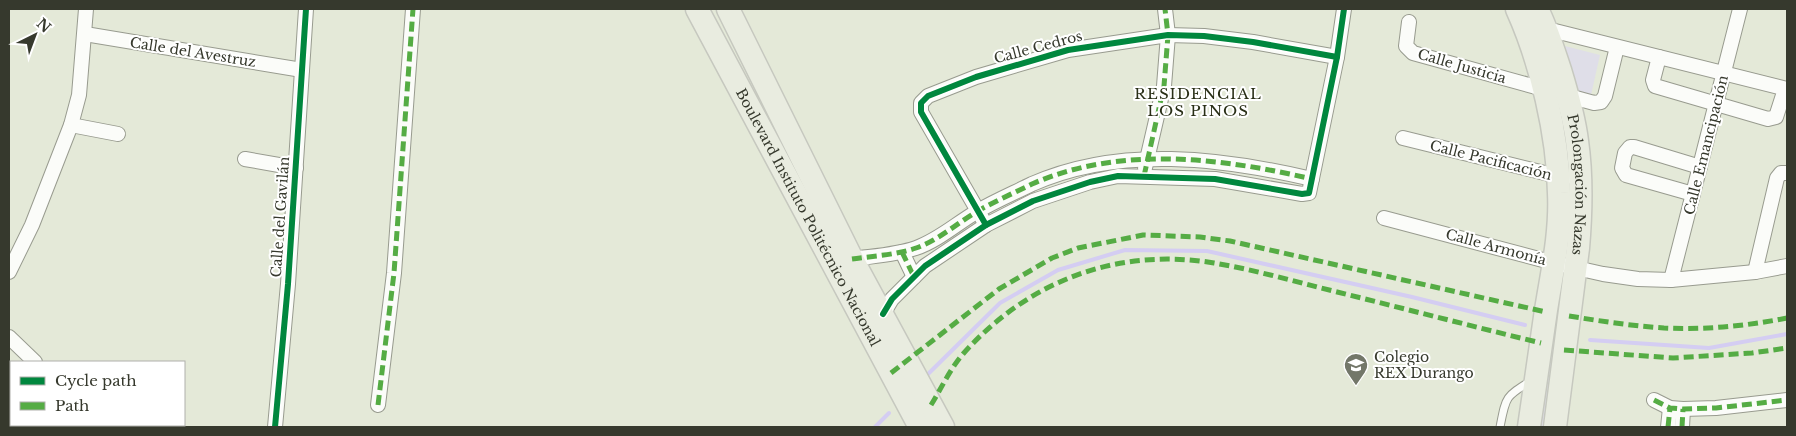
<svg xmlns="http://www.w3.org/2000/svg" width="1796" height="436" font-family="'Libre Baskerville',serif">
<rect width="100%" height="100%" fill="#e4e9d8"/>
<g fill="#dfdee8">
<path d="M1557,44l43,11 -9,40 -23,-6z"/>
<path d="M1560,274h6l-22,153h-7z"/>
</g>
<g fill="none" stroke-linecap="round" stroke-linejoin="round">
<g stroke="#d4cdf2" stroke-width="4">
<path d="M1590,340l119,8 78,-14"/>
<path d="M925,377l75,-74 58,-33 67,-20 82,1 205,46 113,28"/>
<path d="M875,427l14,-14"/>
</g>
<g stroke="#989b8f" stroke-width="9">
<path id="lane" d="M1500,427c6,-31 5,-30 32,-47"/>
</g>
<g stroke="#989b8f" stroke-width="16">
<g id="street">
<path d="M1409,22l-3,24 7,7 181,50 7,-1 4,-6 12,-49"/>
<path d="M1547,29l240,60"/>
<path d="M85,34l217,36"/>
<path d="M1659,57l-6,23 2,6 113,33 8,-2 9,-28"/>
<path d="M71,125l47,9"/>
<path d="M1403,138l162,40"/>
<path d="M245,159l51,9"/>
<path d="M1145,168l19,-82 4,-51 -3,-26"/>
<path d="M1693,194l-67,-19 -4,-7 3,-15 5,-6h4l66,20"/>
<path d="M1384,218l170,45 49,11 35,5 33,1 84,-8 32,-6"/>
<path d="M986,225l-65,-113v-9l7,-7 48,-19 92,-27 100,-15 36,1 49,6 84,15"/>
<path d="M902,252l12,25"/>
<path d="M852,259c21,-3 44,-4 64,-11 23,-8 41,-25 62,-37 17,-10 36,-18 54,-27 88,-39 190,-26 280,-5"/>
<path d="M9,272l23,-47 39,-100 8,-30 7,-86"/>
<path d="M1755,272l22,-94 4,-5h6"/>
<path d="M1671,280l69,-271"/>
<path d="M883,314l9,-15 33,-33 61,-41 47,-24 57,-19 28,-6 97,3 87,15 7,-1 28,-136 7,-48"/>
<path d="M9,337l26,25"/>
<path d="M1654,400l16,8 13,1 33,-1 71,-8"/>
<path d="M378,405l16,-132 19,-264"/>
<path d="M100,425l2,2"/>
<path d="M275,427l13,-143 18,-275"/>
<path d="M1668,427l2,-19"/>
<path d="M1682,427l1,-18"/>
</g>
</g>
<g stroke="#c6c8bf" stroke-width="25">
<g id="primary">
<path id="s1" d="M697,9l223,418"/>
<path d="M728,9l124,250 91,168"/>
<path d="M1517,9c24,53 41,126 42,184 2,40 -7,79 -13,117 -6,39 -11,78 -17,117"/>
<path id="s2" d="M1537,9c10,20 16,40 23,61 7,23 14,47 17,71 5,35 4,72 1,107l-23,179"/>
</g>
</g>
<use href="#lane" stroke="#fbfcf9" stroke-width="7"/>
<use href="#street" stroke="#fbfcf9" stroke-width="14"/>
<use href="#primary" stroke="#e9ece0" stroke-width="22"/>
<g stroke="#55ac44" stroke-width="5" stroke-dasharray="10 5" stroke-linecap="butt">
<path d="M1144,176l20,-90 4,-51 -3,-26"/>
<path d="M902,252l12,25"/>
<path d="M852,259c21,-3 44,-4 64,-11 23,-8 41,-25 62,-37 17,-10 36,-18 54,-27 88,-39 190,-26 280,-5"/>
<path d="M1569,316c31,5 63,10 95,12 41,2 83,-2 123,-10"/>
<path d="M1564,350l109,8 79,-5 35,-5"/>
<path d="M891,373l108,-84 53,-31 26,-10 65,-13 57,2 30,4 316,71"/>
<path d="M1654,400l16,8 13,1 33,-1 71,-8"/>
<path d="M378,405l16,-132 19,-264"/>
<path d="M931,405c10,-16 19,-36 32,-51 65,-73 154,-107 251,-91 36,6 72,16 107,25 73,18 146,37 220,55"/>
<path d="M1668,427l2,-19"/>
<path d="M1682,427l1,-18"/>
</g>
<g stroke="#fff" stroke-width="9">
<g id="cycleway">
<path d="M986,225l-65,-113v-9l7,-7 48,-19 92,-27 100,-15 36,1 49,6 84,15"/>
<path d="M883,314l9,-15 33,-33 61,-41 47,-24 57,-19 28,-6 97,3 87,15 7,-1 28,-136 7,-48"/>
<path d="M275,427l13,-143 18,-275"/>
</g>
</g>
<use href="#cycleway" stroke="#00873e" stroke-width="6"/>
</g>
<defs>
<g id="school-pin" transform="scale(1.25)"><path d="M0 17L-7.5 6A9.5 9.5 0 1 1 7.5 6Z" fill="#737769" stroke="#fff"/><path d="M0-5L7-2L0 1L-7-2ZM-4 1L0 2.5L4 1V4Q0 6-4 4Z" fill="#fff"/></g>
</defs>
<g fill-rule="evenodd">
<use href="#school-pin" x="1356" y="365"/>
</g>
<g text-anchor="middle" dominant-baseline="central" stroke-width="4" stroke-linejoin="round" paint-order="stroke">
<g font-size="14" fill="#36392d" stroke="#fff">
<text transform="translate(1038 47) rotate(-15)">Calle Cedros</text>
<text transform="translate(193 52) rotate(9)">Calle del Avestruz</text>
<text transform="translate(1462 66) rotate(16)">Calle Justicia</text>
<text transform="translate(1706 145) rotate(-76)">Calle Emancipación</text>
<text transform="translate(1491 160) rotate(14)">Calle Pacificación</text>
<text stroke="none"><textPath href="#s2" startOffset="182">Prolongación Nazas</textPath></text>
<text transform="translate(280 217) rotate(-86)">Calle del Gavilán</text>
<text stroke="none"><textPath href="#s1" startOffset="236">Boulevard Instituto Politécnico Nacional</textPath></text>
<text transform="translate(1496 247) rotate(15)">Calle Armonía</text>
</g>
<g font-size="14" fill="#36392d" stroke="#fff" text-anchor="start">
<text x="1374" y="357">Colegio<tspan x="1374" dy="16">REX Durango</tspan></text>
</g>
<g font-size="15" letter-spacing="1" fill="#292f16" stroke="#fff">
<text x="1198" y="93">RESIDENCIAL<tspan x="1198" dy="17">LOS PINOS</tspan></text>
</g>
</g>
<rect width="1796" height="436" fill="none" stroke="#36392d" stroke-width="20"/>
<rect x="10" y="361" width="175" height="65" fill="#ffffff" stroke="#afb0ab"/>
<rect x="20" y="377" width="25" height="8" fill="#00873e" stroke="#afb0ab"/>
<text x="55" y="386" font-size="15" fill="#36392d">Cycle path</text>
<rect x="20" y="402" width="25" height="8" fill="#55ac44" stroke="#afb0ab"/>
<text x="55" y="411" font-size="15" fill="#36392d">Path</text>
<g transform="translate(35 35) rotate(42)" stroke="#ffffff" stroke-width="4" paint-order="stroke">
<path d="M0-4L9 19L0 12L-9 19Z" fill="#36392d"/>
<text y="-8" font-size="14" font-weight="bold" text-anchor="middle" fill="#36392d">N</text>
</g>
</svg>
